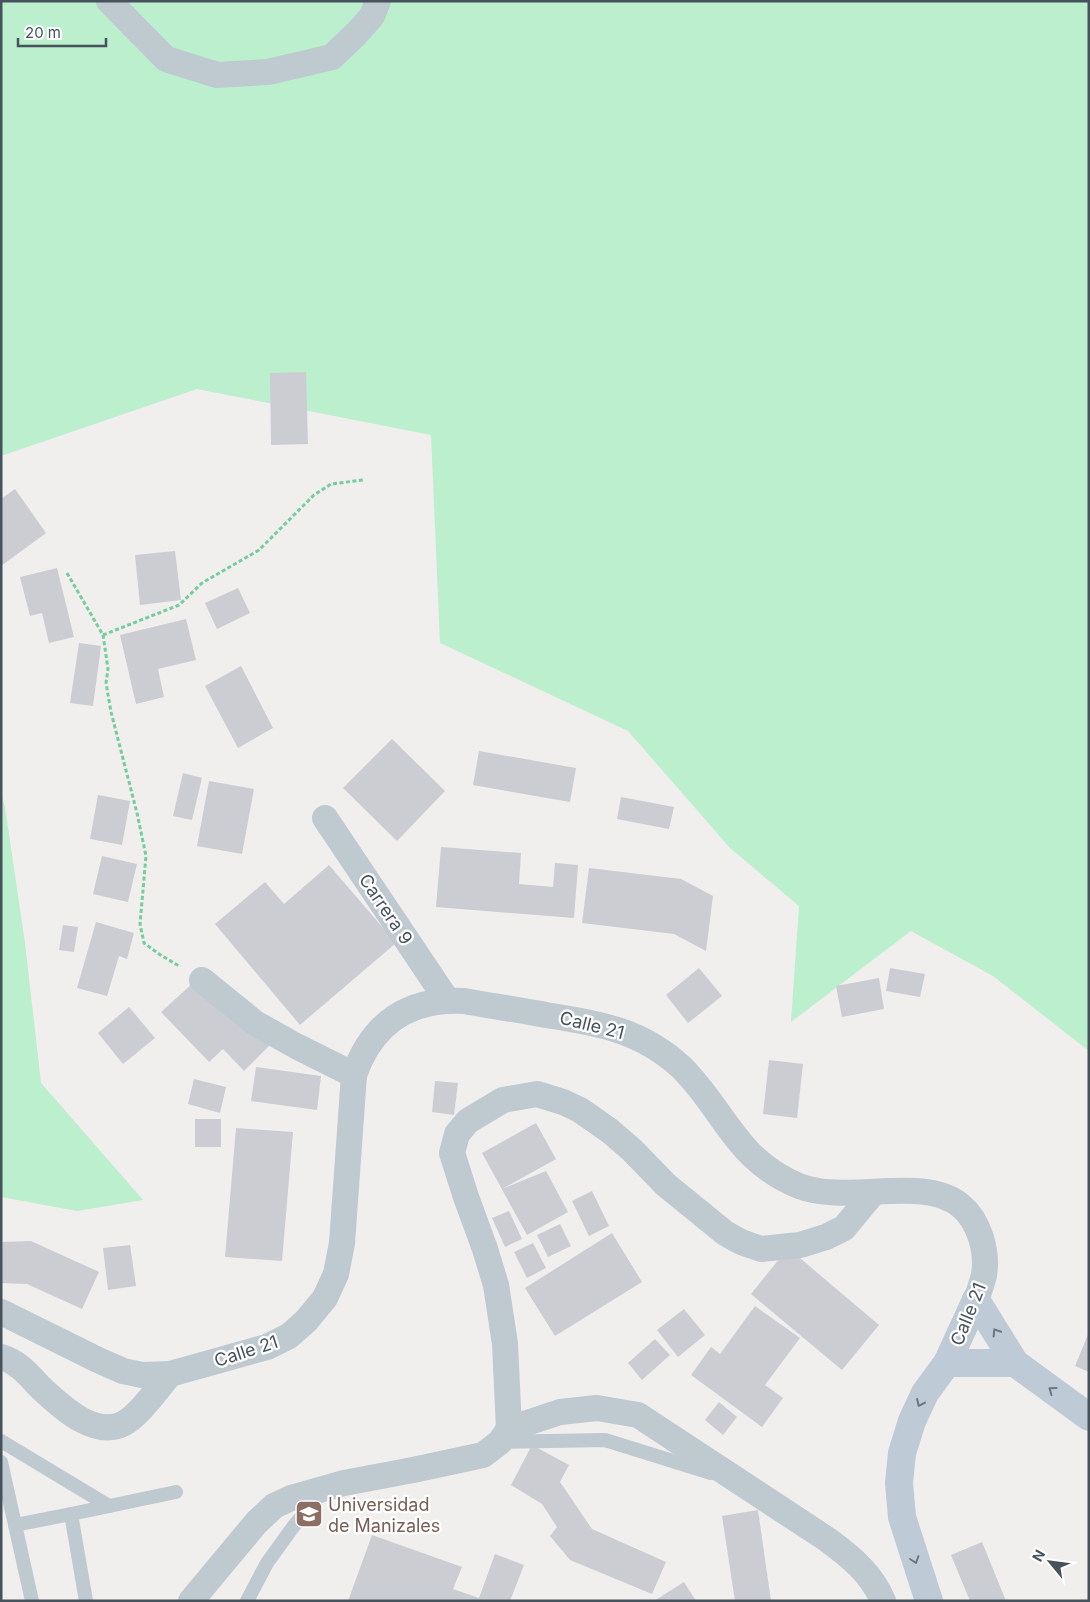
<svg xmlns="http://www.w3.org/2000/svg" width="1090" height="1602" font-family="Inter,sans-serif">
<rect width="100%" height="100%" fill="#f1eeee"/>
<g fill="#bbefcd">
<path d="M1,1h1088v1050l-96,-75 -82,-45 -120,91 8,-116 -69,-58 -102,-117 -188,-88 -9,-208 -234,-46 -196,67z"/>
<path d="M1,793l4,14 20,136 16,140 102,117 -66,11 -76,-14z"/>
</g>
<g fill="#cbcdd3">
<path d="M306,372l2,72 -37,1 -1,-72z"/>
<path d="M15,489l31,44 -45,33v-67z"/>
<path d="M175,551l6,49 -41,5 -5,-50z"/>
<path d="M57,568l17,69 -25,6 -7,-30 -12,3 -10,-39z"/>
<path d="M238,588l12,25 -33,16 -12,-26z"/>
<path d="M186,619l10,41 -38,9 6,28 -28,7 -16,-69z"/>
<path d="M79,643l22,3 -8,60 -23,-3z"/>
<path d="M241,666l32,62 -35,20 -33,-62z"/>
<path d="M392,739l53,52 -48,50 -54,-53z"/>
<path d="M479,751l97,17 -6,34 -97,-17z"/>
<path d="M183,773l19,5 -10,42 -19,-4z"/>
<path d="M209,781l45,8 -12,65 -45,-8z"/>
<path d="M98,795l32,6 -8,44 -32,-6z"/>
<path d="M621,797l53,10 -5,22 -52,-10z"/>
<path d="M441,847l80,6 -2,31 34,3 2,-24 23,2 -4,53 -138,-11z"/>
<path d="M102,856l35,8 -9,38 -35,-8z"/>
<path d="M329,865l67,78 -96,82 -85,-101 50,-42 19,22z"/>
<path d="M589,868l92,11 32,17 -7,55 -32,-17 -92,-11z"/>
<path d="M96,922l38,11 -7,26 -8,-3 -12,40 -30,-8z"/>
<path d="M63,925l15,2 -4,25 -15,-2z"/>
<path d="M699,968l23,28 -34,27 -22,-28z"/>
<path d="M890,968l35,6 -5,23 -34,-6z"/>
<path d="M879,978l5,31 -42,8 -6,-31z"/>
<path d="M194,982l81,58 -31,31 -21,-22 -14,13 -48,-50z"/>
<path d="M129,1007l26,31 -32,26 -25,-31z"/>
<path d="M769,1060l34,4 -6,54 -34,-4z"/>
<path d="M256,1067l65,9 -4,34 -66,-9z"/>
<path d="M194,1079l32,8 -6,26 -32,-9z"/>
<path d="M435,1081l23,2 -4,32 -22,-3z"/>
<rect x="195" y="1119" width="26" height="28"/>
<path d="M536,1123l20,36 -54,30 44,-18 22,41 -41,23 -45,-82z"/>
<path d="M236,1128l57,4 -11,129 -57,-4z"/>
<path d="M592,1191l17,35 -20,10 -17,-35z"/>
<path d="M509,1211l13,28 -17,8 -13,-29z"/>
<path d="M560,1224l11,22 -23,11 -11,-22z"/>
<path d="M612,1233l30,49 -87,54 -30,-48z"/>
<path d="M31,1241l68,31 -17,37 -55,-25 -26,-1v-41z"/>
<path d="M533,1243l13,25 -19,10 -13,-26z"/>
<path d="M130,1245l6,41 -28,4 -5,-42z"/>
<path d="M788,1248l91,77 -37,45 -91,-76z"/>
<path d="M755,1306l45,32 -35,47 18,13 -21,29 -71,-52 20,-28 9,7z"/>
<path d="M684,1309l21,26 -27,22 -21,-27z"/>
<path d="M1089,1332v40l-14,-6z"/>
<path d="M655,1339l15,16 -28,25 -14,-17z"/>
<path d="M719,1402l18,15 -14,18 -18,-15z"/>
<path d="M532,1445l37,20 -9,17 32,47 74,33 -14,32 -82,-34 -20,-24 7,-9 -15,-23 -31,-19z"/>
<path d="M758,1510l13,91h-36l-13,-85z"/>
<path d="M372,1535l90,32 -9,22 26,9 16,-44 29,11 -14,36h-162z"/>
<path d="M982,1542l24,59h-36l-19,-46z"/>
<path d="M684,1582l12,19h-42z"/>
</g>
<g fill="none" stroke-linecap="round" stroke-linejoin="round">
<g stroke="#73cd9d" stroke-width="3" stroke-dasharray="4 2.5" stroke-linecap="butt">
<path d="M67,573l36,62 5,34 -2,14 5,29 26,101 9,43 -6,68 4,19 15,11 20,12"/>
<path d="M103,635l76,-30 23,-22 57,-33 55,-55 17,-11 32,-4"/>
</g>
<g stroke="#bec9d0" stroke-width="14">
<path d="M1,1441l108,65"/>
<path d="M500,1442l105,-2 106,33"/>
<path d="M1,1462l31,139"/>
<path d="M15,1525l56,-11"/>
<path d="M86,1601l-15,-87 105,-22"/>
<path d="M247,1601l20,-38 26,-36 28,-34"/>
</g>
<g stroke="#bec9d0" stroke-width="26">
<path d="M109,1l57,58 51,16 51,-3 64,-15 25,-24 15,-17 6,-15"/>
<path d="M325,818l122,182"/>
<path d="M202,980l53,43 41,23 58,29"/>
<path d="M1,1312l97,48 25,11 19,4 28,-1 97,-27 22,-11 17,-15 19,-23 11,-24 6,-31 12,-168c18,-52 55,-77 110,-74 28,5 55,9 82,14 52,8 95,15 135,52 44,43 54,93 118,119 48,19 125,-12 162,20 18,15 27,45 23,69 -2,8 -5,17 -8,25"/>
<path d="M1,1357c17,5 27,17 39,30 21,20 59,56 89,33 15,-11 29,-32 41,-46"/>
<path d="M509,1429l-4,-85 -9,-59 -11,-36 -19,-52 -14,-44 5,-19 11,-13 35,-21 34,-6 26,8 17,8 30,21 22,19 34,35 59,48 16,9 20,7 39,-4 26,-8 18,-9 29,-35"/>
<path d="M191,1601l65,-78 18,-17 17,-8 53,-15 69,-13 70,-15 17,-13 9,-13 51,-17 37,-4 41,7 190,125c23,17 44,34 55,61"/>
</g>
<g stroke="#becad5" stroke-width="28">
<path d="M976,1300l39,63 74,54"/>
<path d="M947,1363h68"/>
<path d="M929,1601l-27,-84 -3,-34 3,-30 10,-32 13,-28 22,-30 29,-63"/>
</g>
</g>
<defs><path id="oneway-chevron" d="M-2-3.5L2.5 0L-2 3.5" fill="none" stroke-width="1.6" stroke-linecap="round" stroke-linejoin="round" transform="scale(1.25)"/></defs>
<g stroke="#6a7680">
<use href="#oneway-chevron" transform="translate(996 1332) rotate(-122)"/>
<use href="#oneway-chevron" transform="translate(1052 1390) rotate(-144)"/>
<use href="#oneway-chevron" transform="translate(920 1403) rotate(115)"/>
<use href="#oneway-chevron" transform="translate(915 1560) rotate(72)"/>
</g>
<defs>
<g id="university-square" transform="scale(1.4375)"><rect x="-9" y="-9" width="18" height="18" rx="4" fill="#8d6e63" stroke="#fff"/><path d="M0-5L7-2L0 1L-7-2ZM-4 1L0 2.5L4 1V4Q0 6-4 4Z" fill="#fff"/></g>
</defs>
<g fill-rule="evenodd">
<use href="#university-square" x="309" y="1514"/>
</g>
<g text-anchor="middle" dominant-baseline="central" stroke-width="4.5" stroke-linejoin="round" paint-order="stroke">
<g font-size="18" fill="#46525c" stroke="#fff">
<text transform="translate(386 909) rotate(56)">Carrera 9</text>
<text transform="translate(592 1025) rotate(14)">Calle 21</text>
<text transform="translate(968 1314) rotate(-68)">Calle 21</text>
<text transform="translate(246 1351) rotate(-18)">Calle 21</text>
</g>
<g font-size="18" fill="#785e54" stroke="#fff" text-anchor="start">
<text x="328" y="1504">Universidad<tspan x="328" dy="21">de Manizales</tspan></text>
</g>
</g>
<rect width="1090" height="1602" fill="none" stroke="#46525c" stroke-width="5"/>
<g transform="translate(1050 1562) rotate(299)" stroke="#ffffff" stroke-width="4" paint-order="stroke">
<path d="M0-4L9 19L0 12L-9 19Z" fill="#46525c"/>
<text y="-8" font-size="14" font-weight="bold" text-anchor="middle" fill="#46525c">N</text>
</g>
<path d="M18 38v8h88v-8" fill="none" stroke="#46525c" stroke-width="2.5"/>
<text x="25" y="38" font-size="15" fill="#46525c" stroke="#ffffff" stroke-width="4" paint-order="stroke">20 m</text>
</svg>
